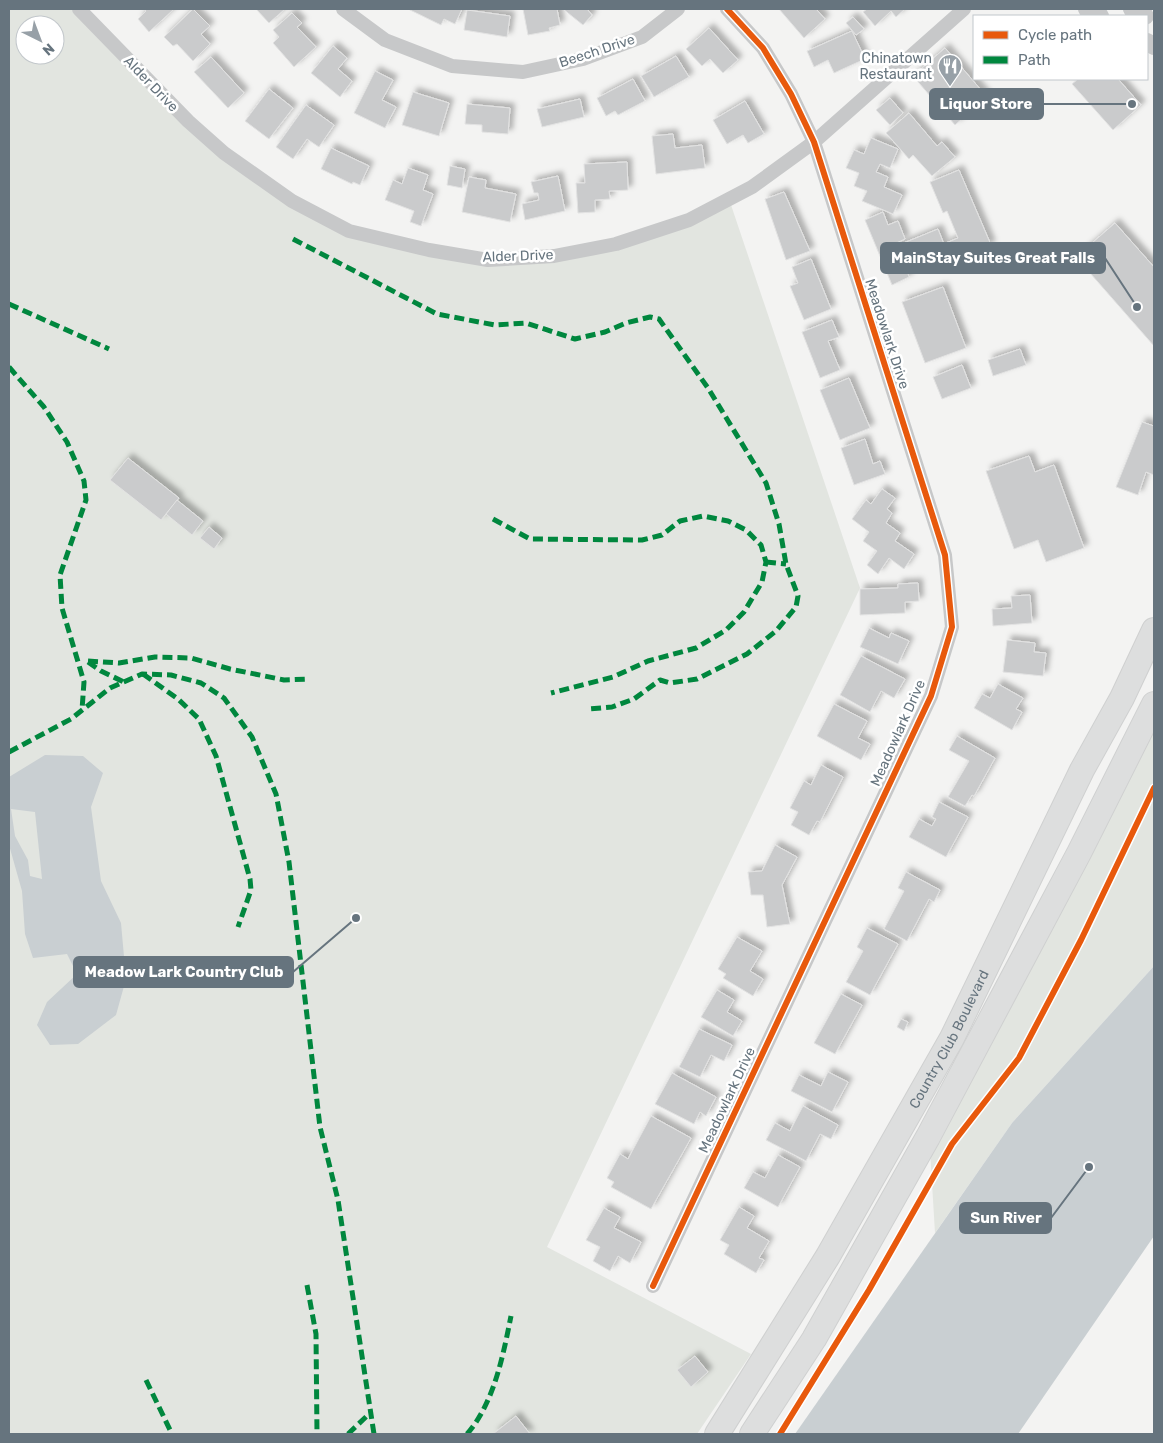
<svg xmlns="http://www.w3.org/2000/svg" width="1163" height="1443" font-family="Rubik,sans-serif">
<defs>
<filter id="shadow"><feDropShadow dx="4.5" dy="-4.5" stdDeviation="2.5" flood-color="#0004"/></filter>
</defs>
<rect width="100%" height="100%" fill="#f3f3f2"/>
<g fill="#e2e5e0" fill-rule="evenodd">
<path d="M9,9h70l145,144 125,78 139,29 128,-16 113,-45 131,389 -313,659 204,107 -54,80h-688zM25,25h30v30h-30z"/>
<path d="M1154,717v249l-142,157 -77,110 -5,-83z"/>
</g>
<g fill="#c9cfd2" fill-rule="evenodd">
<path d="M45,755l38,1 20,17 -12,34 10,74 20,42 5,56 -10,36 -38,29 -28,1 -13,-20 10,-23 30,-28 -10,-20 -34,4 -8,-24 -3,-43 -13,-46v-68zM11,809l24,3 7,67 -12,-3 -2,-16 -13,-24z"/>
<path d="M1154,966v270l-136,198h-223l217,-311z"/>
</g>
<g fill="#cacbcc" stroke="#e2e2e2" filter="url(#shadow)">
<path d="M144,9h30l-25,23 -11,-13 8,-8z"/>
<path d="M193,9l17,17 -9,8 9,10 -17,17 -16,-17 -4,2 -9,-9z"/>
<path d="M256,9h29l-16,14z"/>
<path d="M408,9h54l-7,15 -11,-5 -3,6z"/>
<path d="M523,9h34l3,16 -11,3 1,3 -22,4z"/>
<path d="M563,9h24l5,6 -9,10z"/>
<path d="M779,9h37l9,10 -21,19z"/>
<path d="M867,9h38l-9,8 -5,-6 -16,15 -12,-14z"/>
<path d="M467,10l43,6 -3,21 -43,-7z"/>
<path d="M292,13l10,10 -5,4 19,20 -22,20 -21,-24 6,-6 -6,-7z"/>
<path d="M853,17l11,12 -8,6 -10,-12z"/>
<path d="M709,28l29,32 -15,13 -13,-14 -8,7 -16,-17z"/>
<path d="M852,31l13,28 -31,14 -6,-13 -14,7 -7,-16z"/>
<path d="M333,46l14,12 -9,11 14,12 -12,16 -29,-24z"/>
<path d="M945,48l42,49 -32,28 -42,-49z"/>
<path d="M676,56l13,21 -35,20 -13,-21z"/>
<path d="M211,57l33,36 -16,15 -34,-36z"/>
<path d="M375,71l18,9 -11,20 14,7 -11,21 -31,-15z"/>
<path d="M633,79l12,22 -27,14 -3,-4 -9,5 -9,-18z"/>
<path d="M1078,79h40l23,26 -28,25 -41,-46z"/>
<path d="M269,89l24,19 -24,31 -24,-18z"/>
<path d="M413,92l36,11 -10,33 -37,-11z"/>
<path d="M890,98l13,15 -13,12 -14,-15z"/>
<path d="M580,99l4,18 -42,10 -5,-18z"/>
<path d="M745,101l19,33 -16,9 -5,-8 -16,9 -14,-24z"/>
<path d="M467,104l43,4 -2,26 -26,-2v-7l-17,-1z"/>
<path d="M306,105l28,20 -15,22 -12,-8 -14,20 -17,-12z"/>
<path d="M909,113l28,33 5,-4 13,15 -23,19 -19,-21 -4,4 -23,-26z"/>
<path d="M673,134l2,14 27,-3 3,23 -49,6 -4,-38z"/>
<path d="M871,138l27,11 -8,19 -10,-4 -4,8 12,5 -4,10 18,8 -9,19 -31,-13 5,-10 -13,-5 5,-13 -13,-5 8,-18 10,4z"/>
<path d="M331,148l38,18 -9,19 -7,-3 -1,2 -31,-15z"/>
<path d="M627,162l1,28 -19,1 1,8 -15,1v12l-17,1 -2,-30h9l-1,-19z"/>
<path d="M450,166l15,3 -3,19 -15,-3z"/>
<path d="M408,168l20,7 -5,15 10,4 -12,32 -11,-4 4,-11 -29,-11 8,-20 9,4z"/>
<path d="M959,170l32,75 -38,16 -7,-18 12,-5 -11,-27 -4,2 -13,-31z"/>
<path d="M558,176l7,35 -40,9 -3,-16 17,-4 -1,-7h-4l-3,-11z"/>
<path d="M469,177l17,3 -1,8 31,6 -6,28 -48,-10z"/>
<path d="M784,192l26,59 -24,9 -21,-61z"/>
<path d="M883,212l5,13 10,-4 7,18 -22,10 1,2 54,-22 11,28 -41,17 1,3 -17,8 -27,-65z"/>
<path d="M1115,223l39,44v79l-78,-89z"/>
<path d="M811,259l20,50 -27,11 -14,-34 8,-3 -6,-16z"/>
<path d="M943,287l23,61 -41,15 -23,-61z"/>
<path d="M832,320l7,17 -11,4 12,29 -20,8 -18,-46z"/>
<path d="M1020,349l6,16 -33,11 -5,-16z"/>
<path d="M962,365l9,23 -29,11 -9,-22z"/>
<path d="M849,378l21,50 -30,12 -20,-50z"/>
<path d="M1142,422l12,4v49l-8,-3 -8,23 -22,-8z"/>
<path d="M865,439l8,25 7,-3 5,13 -31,11 -13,-37z"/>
<path d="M1029,456l6,16 19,-7 30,83 -38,14 -8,-22 -24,9 -28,-78z"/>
<path d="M128,458l51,40 -18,22 -51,-40z"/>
<path d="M882,489l13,9 -8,11 5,4 -6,10 14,10 -5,8 19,13 -10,15 -15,-11 -11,16 -11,-9 10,-14 -14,-10 6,-9 -17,-13 14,-19 5,4z"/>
<path d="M177,500l26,21 -11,14 -26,-21z"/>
<path d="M209,527l13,11 -8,11 -14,-11z"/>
<path d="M918,583l1,18 -14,1v11l-45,2v-26l38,-1v-4z"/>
<path d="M1030,595l2,28 -39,3 -1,-17 20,-1 -1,-12z"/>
<path d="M869,628l20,10 2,-5 18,8 -11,23 -38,-17z"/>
<path d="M1007,640l28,3 -1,9 12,1 -3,23 -40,-4z"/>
<path d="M861,656l44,23 -11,19 -13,-7 -11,21 -30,-17z"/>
<path d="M998,684l25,14 -7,11 6,3 -10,18 -38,-22 8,-14 8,4z"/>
<path d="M834,704l33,17 -9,17 12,6 -9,16 -44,-24z"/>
<path d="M957,736l38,22 -21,38 -2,-1 -7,11 -17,-9 21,-36 -20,-11z"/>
<path d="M821,765l22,12 -23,45 -3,-1 -8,14 -18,-10 7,-13 -8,-4 14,-27 7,4z"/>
<path d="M939,802l29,15 -22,40 -37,-20 10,-18 13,7 4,-7 -4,-2z"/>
<path d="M775,845l22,12 -15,28 8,39 -23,3 -4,-32h-12l-3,-23 14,-1z"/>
<path d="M906,872l34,18 -6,12 -5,-3 -22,42 -23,-12 20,-38 -6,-3z"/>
<path d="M867,928l31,16 -28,51 -24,-13 17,-31 -6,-4z"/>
<path d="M737,937l25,14 -12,20 13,8 -10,17 -30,-18 3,-4 -8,-5z"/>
<path d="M717,990l17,10 -7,12 15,9 -9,15 -32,-19z"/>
<path d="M841,994l21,11 -27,49 -21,-11z"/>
<path d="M901,1019l7,3 -4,9 -7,-4z"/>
<path d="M699,1029l33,16 -8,16 -13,-6 -11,22 -21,-10z"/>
<path d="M828,1072l20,10 -16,30 -41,-21 8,-16 22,11z"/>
<path d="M672,1073l44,24 -10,19 -6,-4 -6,12 -39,-20z"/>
<path d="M803,1106l35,19 -7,14 -11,-5 -14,27 -40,-21 9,-17 15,8z"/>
<path d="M651,1116l40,22 -40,71 -40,-22 3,-5 -7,-4 13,-24 8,5z"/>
<path d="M778,1155l22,12 -22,40 -34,-19 9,-16 12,6z"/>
<path d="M739,1207l15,9 -7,12 22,13 -10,17 5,2 -8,13 -32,-19 5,-9 -9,-5z"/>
<path d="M604,1208l16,9 -6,11 27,14 -11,21 -12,-7 -8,15 -17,-10 7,-14 -14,-7z"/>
<path d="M695,1356l13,16 -17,15 -14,-17z"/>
<path d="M516,1416l14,18h-37z"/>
</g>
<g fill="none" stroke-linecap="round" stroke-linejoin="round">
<g stroke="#cfd0d0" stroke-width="26">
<g id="trunk">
<path id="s1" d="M717,1434l111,-178 124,-218 130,-268 40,-72 32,-68"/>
<path d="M752,1434l62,-95 114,-202 151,-284 75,-149"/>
</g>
</g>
<g stroke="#c7c8c9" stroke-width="14">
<path d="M79,9l109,112 36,32 68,48 57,30 80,19 59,10 66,-4 62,-12 73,-24 63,-33 62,-45 150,-133"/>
<path d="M343,9l42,31 67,26 71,6 60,-13 59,-22 36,-28"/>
<path d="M653,1286l278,-590 21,-69 -7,-72 -131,-413 -23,-48 -28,-46 -36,-39"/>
</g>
<g stroke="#c7c8c9" stroke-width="18">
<path d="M1087,9l13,7"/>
<path d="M1132,9l13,7"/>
<path d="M1147,42l7,4"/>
</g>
<use href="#trunk" stroke="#dddede" stroke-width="24"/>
<g stroke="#00873e" stroke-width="5" stroke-dasharray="10 5" stroke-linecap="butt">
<path d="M293,239l144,75 58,11 31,-2 49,16 30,-7 21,-9 24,-6 9,2 49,69 58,95 13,41 7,40 12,32 -2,11 -20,24 -29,23 -50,25 -27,4 -10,-3 -26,19 -22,8 -23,2"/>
<path d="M9,304l100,45"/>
<path d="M9,367l35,40 23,35 17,39 2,19 -26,75 2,33 22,74 -2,28"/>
<path d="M493,519l37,20 112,1 20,-5 18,-14 23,-5 25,5 18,9 15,15 5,17 -4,20 -18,30 -18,18 -30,18 -48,13 -35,16 -62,16"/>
<path d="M766,562l20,2"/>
<path d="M88,661l31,2 36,-6 36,1 39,11 54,11 25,-1"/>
<path d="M88,662l13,9 23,11"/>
<path d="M143,674l35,25 21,20 17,37 34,123 1,11 -13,37"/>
<path d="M9,752l62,-33 39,-31 32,-14 29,1 30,8 23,15 28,39 24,57 13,68 31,265 18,73 36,234"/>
<path d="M307,1285l9,49 1,100"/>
<path d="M146,1380l26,54"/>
<path d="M348,1434l22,-21"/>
<path d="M467,1434c27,-31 36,-78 44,-118"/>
</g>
<g stroke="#fff" stroke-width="9">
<g id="cycleway">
<path d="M653,1286l278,-590 21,-69 -7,-72 -131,-413 -23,-48 -28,-46 -36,-39"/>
<path d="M780,1434l89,-144 83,-146 67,-86 62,-118 73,-152"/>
</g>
</g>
<use href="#cycleway" stroke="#e8590c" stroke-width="6"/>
</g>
<defs>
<g id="restaurant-pin" transform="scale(1.25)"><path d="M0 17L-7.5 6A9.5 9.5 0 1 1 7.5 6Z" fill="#97a0a7" stroke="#fff"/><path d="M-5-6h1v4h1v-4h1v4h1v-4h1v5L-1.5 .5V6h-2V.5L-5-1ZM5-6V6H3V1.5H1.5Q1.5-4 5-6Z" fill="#fff"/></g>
</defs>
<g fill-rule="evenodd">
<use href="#restaurant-pin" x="950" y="66"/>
</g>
<g text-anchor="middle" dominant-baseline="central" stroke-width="5" stroke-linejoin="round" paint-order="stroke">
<g font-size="14" fill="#66747e" stroke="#fff">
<text transform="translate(597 51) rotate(-18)">Beech Drive</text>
<text transform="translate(151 84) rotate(46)">Alder Drive</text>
<text transform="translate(518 256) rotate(-2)">Alder Drive</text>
<text transform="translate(887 334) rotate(72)">Meadowlark Drive</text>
<text transform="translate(898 733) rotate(-66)">Meadowlark Drive</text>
<text stroke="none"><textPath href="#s1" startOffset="458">Country Club Boulevard</textPath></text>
<text transform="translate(727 1100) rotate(-65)">Meadowlark Drive</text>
</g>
<g font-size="14" fill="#66747e" stroke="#fff" text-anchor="end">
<text x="932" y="58">Chinatown<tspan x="932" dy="16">Restaurant</tspan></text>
</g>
</g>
<path fill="none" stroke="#66747e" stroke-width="2" d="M1132 104L1043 104M1137 307L1105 258M356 918L293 972M1089 1167L1051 1218"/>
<g fill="#66747e" stroke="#fff" stroke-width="2">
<circle cx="1132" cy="104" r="5"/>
<circle cx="1137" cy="307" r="5"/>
<circle cx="356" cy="918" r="5"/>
<circle cx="1089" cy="1167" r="5"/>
</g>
<g fill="#66747e" stroke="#66747e" stroke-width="2">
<rect x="930" y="89" width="113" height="30" rx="5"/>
<rect x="881" y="243" width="224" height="30" rx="5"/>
<rect x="74" y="957" width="219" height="30" rx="5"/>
<rect x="960" y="1203" width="91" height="30" rx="5"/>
</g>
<g font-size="15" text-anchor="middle" font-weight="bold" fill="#fff">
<text x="986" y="109">Liquor Store</text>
<text x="993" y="263">MainStay Suites Great Falls</text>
<text x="184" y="977">Meadow Lark Country Club</text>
<text x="1006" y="1223">Sun River</text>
</g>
<rect width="1163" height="1443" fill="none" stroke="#66747e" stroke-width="20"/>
<rect x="973" y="15" width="175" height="65" fill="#ffffff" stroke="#c2c7cb"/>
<rect x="983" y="31" width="25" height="8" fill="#e8590c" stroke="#c2c7cb"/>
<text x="1018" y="40" font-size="15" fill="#66747e">Cycle path</text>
<rect x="983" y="56" width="25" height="8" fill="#00873e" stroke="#c2c7cb"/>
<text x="1018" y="65" font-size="15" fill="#66747e">Path</text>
<g transform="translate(40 40) rotate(138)"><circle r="24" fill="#ffffff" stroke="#c2c7cb"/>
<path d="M0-4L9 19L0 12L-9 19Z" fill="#97a0a7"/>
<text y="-8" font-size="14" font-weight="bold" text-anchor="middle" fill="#66747e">N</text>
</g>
</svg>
